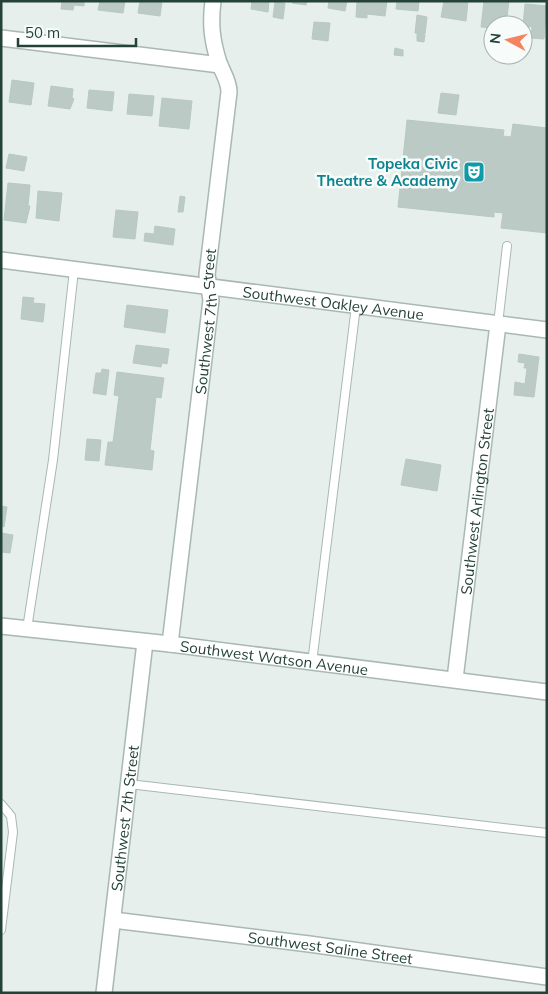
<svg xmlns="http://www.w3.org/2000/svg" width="548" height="994" font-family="Mulish,sans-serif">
<rect width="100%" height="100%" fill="#e6efeb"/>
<g fill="#bbcac4" stroke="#b8c9c2">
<path d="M62,1h22v5l-10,-1 -1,5 -12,-1z"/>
<path d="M100,1h25l-2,12 -25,-3z"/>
<path d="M140,1h22l-2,15 -22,-3z"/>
<path d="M252,1h17l-1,11 -17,-3z"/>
<path d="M293,1h14l-1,4 -14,-2z"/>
<path d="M329,1h18l-2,10 -17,-3z"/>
<path d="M357,1h30l-2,15 -18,-2v4l-11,-1z"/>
<path d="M397,1h22l-1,10 -22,-2z"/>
<path d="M444,1h24l-2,20 -25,-4z"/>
<path d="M484,1h25l-3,24h-13v3l-12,-1z"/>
<path d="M275,2l10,1 -2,16 -10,-2z"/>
<path d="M525,4l22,2 -3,33 -13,-1 1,-11 -9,-1z"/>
<path d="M417,15l10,2 -2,17 -10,-1z"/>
<path d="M314,22l16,1 -2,18 -16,-2z"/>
<path d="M417,34l8,1 -1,7 -7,-1z"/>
<path d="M395,48l8,2v6l-9,-1z"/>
<path d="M12,80l22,3 -3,22 -22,-3z"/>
<path d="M51,86l22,3 -1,9 2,1 -4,10 -22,-3z"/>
<path d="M89,90l25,2 -2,19 -25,-3z"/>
<path d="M441,93l18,2 -3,20 -18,-2z"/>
<path d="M129,94l25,2 -2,20 -25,-2z"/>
<path d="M162,98l30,3 -3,28 -30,-3z"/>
<path d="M407,120l97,10 -1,6 8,1 2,-13 34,4v105l-46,-5 2,-15 -9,-1v5l-96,-10z"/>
<path d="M9,154l18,3 -3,14 -18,-3z"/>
<path d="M8,183l22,2 -2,21h2l-4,17 -22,-3z"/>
<path d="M38,191l24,2 -3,28 -23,-3z"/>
<path d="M180,196l5,1 -2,15h-5z"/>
<path d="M116,210l22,2 -3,27 -22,-2z"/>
<path d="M155,226l20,3 -2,16 -29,-4 1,-8 9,1z"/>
<path d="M23,297l11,1 -1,5 12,1 -2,18 -22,-3z"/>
<path d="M127,305l41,5 -3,23 -41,-6z"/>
<path d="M136,345l33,4 -2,15 -5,-1 -1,4 -28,-4z"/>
<path d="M519,354l20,3 -5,40 -20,-2 1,-13 10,2 2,-16h-3l1,-5 -7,-1z"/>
<path d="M102,369l7,1 -3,25 -13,-2 3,-20h5z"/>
<path d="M117,372l47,6 -3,20 -5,-1 -6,53 4,1 -2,19 -47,-5 3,-23h5l6,-46 -5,-1z"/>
<path d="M87,439l14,1 -2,21 -14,-1z"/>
<path d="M406,459l35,6 -4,26 -36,-6z"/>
<path d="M1,506l6,1 -3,20 -3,-1z"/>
<path d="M1,533l12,2 -3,18 -9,-1z"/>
</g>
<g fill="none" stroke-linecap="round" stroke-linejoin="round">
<g stroke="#a8b8b2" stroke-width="10">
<g id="lane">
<path d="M498,324l9,-78"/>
<path d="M27,629l26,-169 21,-190"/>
<path d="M312,663l44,-357"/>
<path d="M129,784l418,49"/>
<path d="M1,804l10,12 2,16 -12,98"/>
</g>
</g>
<g stroke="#a8b8b2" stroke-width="18">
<g id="street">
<path d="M1,38l219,27"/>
<path id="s1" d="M1,260l546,70"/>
<path id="s2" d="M1,626l169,18 377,48"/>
<path id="s3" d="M170,644l41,-344 -4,-25 22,-183c0,-11 -6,-19 -10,-29 -7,-23 -9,-38 -6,-62"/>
<path id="s4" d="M455,679l43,-355"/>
<path id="s5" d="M113,920l196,24 238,33"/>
<path id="s6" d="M104,993l41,-351"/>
</g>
</g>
<use href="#lane" stroke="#fff" stroke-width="8"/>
<use href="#street" stroke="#fff" stroke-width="15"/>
</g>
<defs>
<g id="theatre-square" transform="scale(1.125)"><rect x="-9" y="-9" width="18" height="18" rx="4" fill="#0f9aa8" stroke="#f7fbf9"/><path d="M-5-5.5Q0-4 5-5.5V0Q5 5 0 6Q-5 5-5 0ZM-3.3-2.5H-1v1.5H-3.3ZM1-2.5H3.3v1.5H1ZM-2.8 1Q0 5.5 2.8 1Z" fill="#fff"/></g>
</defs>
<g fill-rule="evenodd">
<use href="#theatre-square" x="474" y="172"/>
</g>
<g text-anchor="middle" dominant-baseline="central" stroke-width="5" stroke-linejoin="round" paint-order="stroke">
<g font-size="15" font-weight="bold" fill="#0d838f" stroke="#f7fbf9" text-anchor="end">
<text x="458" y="163">Topeka Civic<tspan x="458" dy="17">Theatre &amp; Academy</tspan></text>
</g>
<g font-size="15" fill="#24423a" stroke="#f7fbf9">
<text stroke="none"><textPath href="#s1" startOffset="335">Southwest Oakley Avenue</textPath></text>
<text stroke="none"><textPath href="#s3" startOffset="325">Southwest 7th Street</textPath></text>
<text stroke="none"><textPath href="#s4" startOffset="179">Southwest Arlington Street</textPath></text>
<text stroke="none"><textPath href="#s2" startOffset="275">Southwest Watson Avenue</textPath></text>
<text stroke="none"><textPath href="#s6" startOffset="176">Southwest 7th Street</textPath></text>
<text stroke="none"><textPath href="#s5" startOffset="219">Southwest Saline Street</textPath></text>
</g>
</g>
<rect width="548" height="994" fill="none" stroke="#24423a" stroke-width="5"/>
<g transform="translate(508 40) rotate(277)"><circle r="24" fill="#f7fbf9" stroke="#a3b1ad"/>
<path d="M0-4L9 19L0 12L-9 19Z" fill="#f4845f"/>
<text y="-8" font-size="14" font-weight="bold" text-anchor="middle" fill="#24423a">N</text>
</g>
<path d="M18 38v8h118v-8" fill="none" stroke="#24423a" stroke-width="2.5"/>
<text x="25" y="38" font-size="15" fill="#24423a" stroke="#f7fbf9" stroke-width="4" paint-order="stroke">50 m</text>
</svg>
